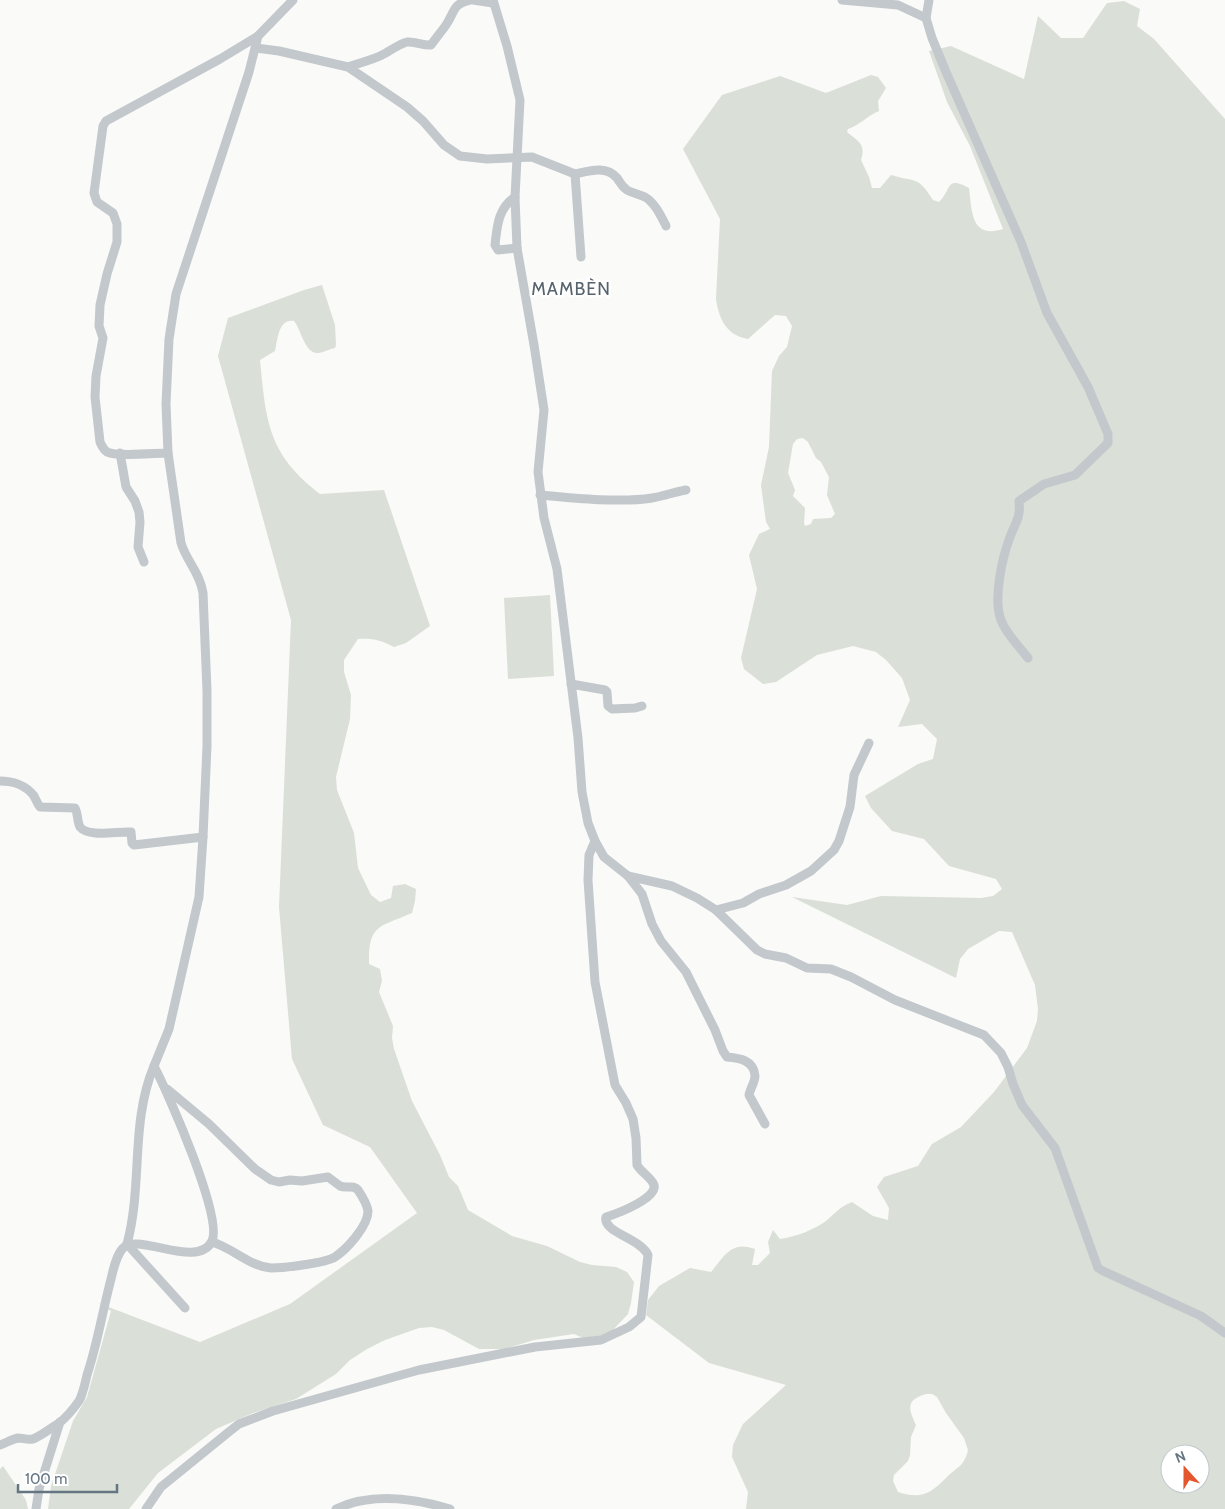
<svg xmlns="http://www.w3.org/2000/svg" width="1225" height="1509" font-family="Cabin,sans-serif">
<rect width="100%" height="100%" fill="#fafaf8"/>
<g fill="#dadfd7" fill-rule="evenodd">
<path d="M1124,1l16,8 -3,17 17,13 71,80v1390h-479l2,-17 -16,-35 1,-12 10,-21 43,-39 -77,-22 -63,-48 2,-15 11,-14 31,-18 21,4c13,-16 21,-32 44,-23l-3,16h6l12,-12 -2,-11 5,-12 7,9c15,-2 34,-9 46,-18 10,-8 13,-14 26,-19l21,14 15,4 1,-12 -12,-21 7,-10 34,-11 14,-22 29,-17 33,-35 33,-44 10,-27 1,-12 -3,-24 -23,-53 -13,-1 -31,18 -8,10 -4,19 -164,-81 55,8 34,-9 100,2 12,-2 9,-7 -6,-10 -47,-13 -25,-27 -32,-8 -21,-23 -6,-12 53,-32 15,-5 4,-20 -15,-15 -24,3 12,-27 -8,-22 -16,-18 -10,-8 -23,-6 -36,9 -41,27 -13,2 -19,-15 -3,-11 16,-69 -8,-34 10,-21 11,-5 -4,-7 -5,-37 8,-38 3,-76 7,-15 8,-9 5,-21 -6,-10 -11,-1 -27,24c-22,-4 -29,-20 -32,-40l4,-80 -37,-70 39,-54 58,-19 46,17 45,-18 7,2 8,11 -8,13 1,10c-12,5 -19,14 -31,18l-1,3c12,10 19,12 14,28l8,17 3,11h8l11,-13c26,8 26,0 42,25l6,2c13,-12 6,-27 30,-14 3,24 2,51 34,41l-33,-83 -23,-44 -18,-51 22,-5 73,33 14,-63 23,22h22l24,-35zM803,438l5,4 8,16 5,4 8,15 -2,18 8,19 -4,4 -18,1 -2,5 -6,2 -1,-3 1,-15 -12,-12 2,-6 -7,-17 5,-29 4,-5zM926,1394h6l5,3 9,16 18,25 4,12c-4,17 -10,16 -21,27 -16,16 -25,23 -49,15l-5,-11 1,-6 14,-14 2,-6 1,-18 5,-12c-8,-17 -10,-25 10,-31zM1170,1454h30v30h-30z"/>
<path d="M322,285l13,40 1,20 -1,3c-5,1 -11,4 -16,5 -14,2 -18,-24 -25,-32 -16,-2 -16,18 -19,30l-15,9c6,62 8,94 60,134l64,-4 46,136 -24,17 -12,4c-13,-7 -22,-9 -36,-8l-14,21v12l7,23 -1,24 -14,58 1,13 17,43 4,35 13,27 9,7 11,-4 2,-12 12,-2 11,5 -1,12 -3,12c-32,14 -44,11 -43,51l11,5 2,12 -3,11 14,34 -1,12 2,11 18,52 28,54 9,22 9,9 10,24 44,26 35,10 33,16 12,3 24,2 11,5 7,10 -3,21 -3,11 -16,17 -16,8 -13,-1 -9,-4 -40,6 -29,9h-26l-35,-19 -12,-3 -13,1 -34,12 -18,9 -17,11 -14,14 -40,25 -43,14 -37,16 -58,44 -29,36h-81l3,-23 22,-65 14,-24 24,-86 -13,-8 102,39 90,-38 127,-91 -47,-66 -47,-22 -31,-66 -13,-152 12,-287 -73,-264 10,-38 76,-28z"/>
<path d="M550,595l4,81 -46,3 -4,-81z"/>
<path d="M3,1466l23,34 2,9h-28v-40z"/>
</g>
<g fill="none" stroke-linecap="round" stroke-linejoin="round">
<g stroke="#c3c8cc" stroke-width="9">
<path d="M473,0l20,3"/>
<path d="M493,0l14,46 13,54 -5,97 2,51 17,97 10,65 -6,62 6,46 13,51 21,169 4,54 6,31 7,18 9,16 24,19 44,10 25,12 19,12 41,40 8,4 21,4 21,10 24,1 20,8 44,23 89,35 17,18 7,14 5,17 9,21 33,43 43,120 5,3 98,45 24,17"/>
<path d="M842,0l56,5 28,13 6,20 14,34 75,170 26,71 41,74 20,47v9l-33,32 -31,9 -25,17c2,17 -4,22 -9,36 -8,21 -17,63 -9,83 5,14 18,26 27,38"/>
<path d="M926,18l3,-18"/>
<path d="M256,48l23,3 69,16 59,40 16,14 21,24 16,11 27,3 45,-2 43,17 6,83"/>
<path d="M348,67c11,-4 24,-7 34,-12 8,-4 17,-11 25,-13 9,-1 16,4 24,3 5,-7 10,-13 15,-20 9,-13 6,-21 24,-25"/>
<path d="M575,174c14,-3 31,-9 42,4 3,4 4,8 10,12 5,3 12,4 18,7 10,6 16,19 21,29"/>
<path d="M515,197c-17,11 -18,30 -20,48l3,5 19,-2"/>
<path d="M120,453l6,34 9,14 4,11 1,10 -2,25 6,15"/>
<path d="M168,453c-13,0 -51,4 -61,-1 -4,-3 -5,-6 -7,-10l-5,-45 1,-21 7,-38 -4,-12 1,-21 7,-31 10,-32v-18l-4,-11 -16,-11 -3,-9 9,-67 3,-5 114,-62 38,-23"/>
<path d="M540,495c32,3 80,8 112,3 12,-2 22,-6 34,-8"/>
<path d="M571,684l34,6 2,2 1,14 4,3 23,-1 7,-2"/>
<path d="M0,781c12,0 26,4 34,15 2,4 3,7 6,11l35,1c3,5 2,13 5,19 9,11 38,4 51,5l1,11 2,2 69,-8"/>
<path d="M628,876l14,18 10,30 9,17 25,31 29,58 8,21 4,6c12,1 27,3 28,19 0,6 -5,13 -6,19l16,29"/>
<path d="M716,910l27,-7 16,-9 27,-9 25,-14 23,-21 5,-9 11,-34 4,-32 15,-32"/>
<path d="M154,1066c-24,57 -11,119 -27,178l58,64"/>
<path d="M167,1089l42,35 46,45 16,11 8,2 11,-2 12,1 26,-4c4,3 8,6 12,9 7,3 13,-2 18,4 4,6 9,14 10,21 0,15 -21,38 -33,46 -9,6 -52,11 -64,11 -22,-2 -38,-20 -59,-26"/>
<path d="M0,1445c6,-2 12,-6 18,-7 5,0 9,2 15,1 8,-3 18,-11 26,-16 7,-5 15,-15 20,-22 4,-7 6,-18 8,-26 10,-30 15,-61 23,-92 3,-11 5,-26 13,-35 15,-16 75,22 89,-7 11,-24 -44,-148 -58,-175l15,-37 30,-132 4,-60 4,-91v-55l-4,-98c-3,-20 -16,-31 -22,-50l-13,-90 -2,-49 3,-65 7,-45 73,-222 9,-36 35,-36"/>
<path d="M36,1509l3,-20 21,-67"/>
<path d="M146,1509l15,-22 69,-56 9,-7 34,-13 146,-41 116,-23 66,-7 28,-13 12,-10 7,-62c-8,-17 -46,-23 -42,-38 10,-3 56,-20 47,-34 -4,-7 -12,-11 -16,-18l-1,-27 -3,-19 -7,-16 -11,-18 -20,-103 -7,-102 1,-25 6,-14"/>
<path d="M336,1509c36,-17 77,-11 114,0"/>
</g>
</g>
<g text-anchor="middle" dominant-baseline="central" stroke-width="5" stroke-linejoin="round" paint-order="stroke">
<g font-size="18" letter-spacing="1" fill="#57646e" stroke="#fff">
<text x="571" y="289">MAMBÈN</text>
</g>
</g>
<g transform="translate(1185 1469) rotate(339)"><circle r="24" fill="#ffffff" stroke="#c1c8cd"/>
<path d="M0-4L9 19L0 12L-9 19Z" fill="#e4572e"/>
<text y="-8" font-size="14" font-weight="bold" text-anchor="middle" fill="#657683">N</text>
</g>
<path d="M18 1484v8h99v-8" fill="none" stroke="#657683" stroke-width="2.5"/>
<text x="25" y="1484" font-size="15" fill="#657683" stroke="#ffffff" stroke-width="4" paint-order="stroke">100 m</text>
</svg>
